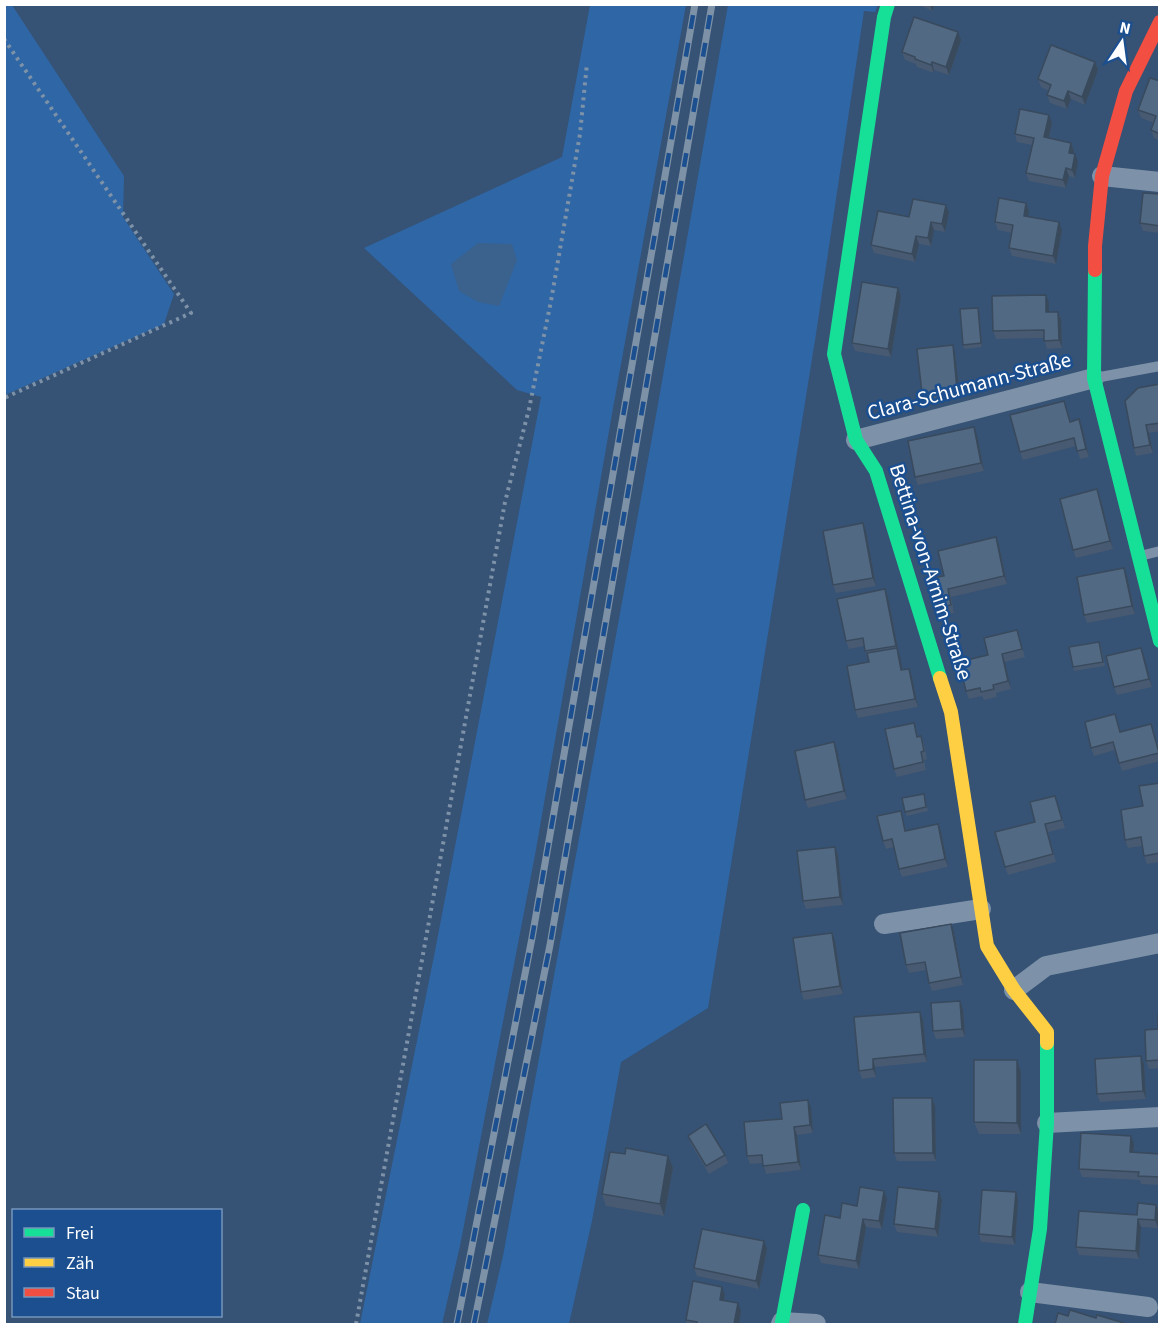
<svg xmlns="http://www.w3.org/2000/svg" width="1164" height="1329" font-family="'Source Sans 3',sans-serif">
<rect width="100%" height="100%" fill="#365274"/>
<g fill="#2f66a5">
<path d="M4,5h8l112,171 -1,41 51,77 -10,30 -159,71z"/>
<path d="M590,5h96l-74,409 -77,441 -75,391 -18,78h-82l75,-373 106,-554 -24,-7 -153,-142 198,-91z"/>
<path d="M728,5h150l-3,7 -11,-1 -48,323 -108,674 -87,54 -29,159 -23,103h-82l16,-68 152,-835z"/>
</g>
<path fill="#3b618d" d="M478,243l34,1 5,16 -18,46 -21,-4 -19,-11 -8,-27z"/>
<g fill="none" stroke-linecap="round" stroke-linejoin="round">
<g stroke="#7d92a8" stroke-width="4" stroke-dasharray="3 4.5" stroke-linecap="butt">
<path d="M4,39l187,274 -187,85"/>
<path d="M356,1324l149,-822 24,-93 22,-108 29,-167 7,-71"/>
</g>
<g stroke="#7d92a8" stroke-width="10">
<path d="M1095,378l65,-12"/>
<path d="M1140,556l20,-5"/>
</g>
<g stroke="#7d92a8" stroke-width="20">
<path d="M1102,176l58,6"/>
<path d="M856,440l238,-62"/>
<path d="M884,924l97,-15"/>
<path d="M1014,990l32,-24 114,-23"/>
<path d="M1047,1123l113,-6"/>
<path d="M1030,1292l118,15"/>
<path d="M781,1324l1,-2 34,2"/>
</g>
<g stroke="#16e098" stroke-width="14">
<path d="M888,4l-4,13 -50,337 22,86 20,31 64,207"/>
<path d="M1095,270l-1,108 66,263"/>
<path d="M782,1322l21,-112"/>
<path d="M1025,1324l15,-95 7,-106v-80"/>
</g>
<path stroke="#ffcf43" stroke-width="14" d="M940,678l11,34 36,234 27,44 33,42v11"/>
<path stroke="#f24e42" stroke-width="14" d="M1095,270v-24l7,-70 24,-85 34,-69"/>
<g stroke="#7e92a7" stroke-width="7">
<g id="rail">
<path d="M457,1324l75,-386 163,-934"/>
<path d="M474,1324l76,-379 162,-941"/>
</g>
</g>
<use href="#rail" stroke="#1b4f8f" stroke-width="4.5" stroke-dasharray="14" stroke-linecap="butt"/>
</g>
<g fill="#475a72">
<path d="M918,4h17l-3,7z"/>
<path d="M961,40l-12,35 -15,-5v3l-17,-6 -1,-3 -11,-4 -3,-8z"/>
<path d="M1095,62l3,8 -13,35 -14,-6 -4,10 -17,-6 -3,-8 2,-4 -8,-4 -3,-8z"/>
<path d="M1160,81v60l-6,-3 -3,-8 3,-7 -13,-5 -3,-8z"/>
<path d="M1052,123l-3,15 22,5 3,8 -1,3 5,8 -3,16 -6,-2 -3,12 -37,-7 -3,-8 6,-28 -15,-3 -2,-8z"/>
<path d="M1160,194v39l-17,-2 -3,-8z"/>
<path d="M1026,203l3,8 -1,6 34,13 -6,34 -44,-8 -3,-8 3,-15 -14,-3 -3,-8z"/>
<path d="M949,213l-4,19 -11,-2 -3,16 -12,-2 -4,18 -41,-9 -3,-8 38,-28z"/>
<path d="M898,288l3,8 -10,61 -36,-6 -3,-8z"/>
<path d="M1049,303v9h9l3,8 1,28 -15,1 -3,-11 -48,1 -3,-8z"/>
<path d="M978,308l1,4 3,35 -18,2 -1,-4z"/>
<path d="M955,353l5,45 -35,3 -3,-8z"/>
<path d="M1160,384v47l-11,2 4,20 -17,3 -2,-8z"/>
<path d="M1067,409l4,13 11,5 7,30 -9,2 -4,-13 -53,14 -3,-8z"/>
<path d="M977,435l7,36 -66,14 -3,-8z"/>
<path d="M1100,497l13,52 -37,9 -3,-8z"/>
<path d="M866,531l10,55 -40,7 -3,-8z"/>
<path d="M999,545l8,39 -56,13 3,16 -12,2 -3,-8 5,-31z"/>
<path d="M1127,576l8,38 -48,9 -3,-8z"/>
<path d="M885,589l3,8 14,73 7,-1 3,8 6,30 -60,11 -3,-8 14,-48 -1,-3 -4,-13 -15,3 -3,-8z"/>
<path d="M1017,630l8,27 -20,5 6,27 -15,4 1,4 -13,3 -2,-4 -13,3 -3,-8 22,-36z"/>
<path d="M1101,646l4,20 -31,5 -1,-4z"/>
<path d="M1141,648l11,39 -35,8 -3,-8z"/>
<path d="M1115,714l5,18 31,-8 9,28v9l-38,10 -7,-21 -21,6 -3,-8z"/>
<path d="M914,723l4,14 3,-1 3,8 3,15 -3,1 2,10 -29,7 -3,-8z"/>
<path d="M837,750l10,49 -39,9 -3,-8z"/>
<path d="M1160,783v79l-13,2 -3,-8 -2,-10 -14,2 -3,-8 18,-34z"/>
<path d="M924,794l4,17 -21,5 -2,-4z"/>
<path d="M1058,804l7,24 -17,4 8,30 -48,13 -3,-8 30,-45z"/>
<path d="M901,811l5,20 35,1 7,35 -46,10 -3,-8 -5,-22 -8,2 -3,-8z"/>
<path d="M835,847l3,8 5,50 -37,4 -3,-8z"/>
<path d="M954,932l9,53 -31,6 -3,-8 -3,-13 -17,3 -3,-8z"/>
<path d="M835,941l8,53 -39,6 -3,-8z"/>
<path d="M963,1009l2,28 -29,2 -3,-8z"/>
<path d="M920,1012l3,8 4,42 -52,5 1,10 -14,2 -3,-8z"/>
<path d="M1160,1015v53l-11,1 -3,-8 12,-32z"/>
<path d="M1141,1056l3,8 2,35 -46,3 -3,-8z"/>
<path d="M1017,1060l4,12v62h-42l-5,-12z"/>
<path d="M932,1098l3,8 1,55h-39l-3,-8z"/>
<path d="M811,1108l2,25 -16,2 4,35 -35,4 -3,-11 -13,1 -3,-8 35,-37z"/>
<path d="M688,1136l37,19 3,8 -19,11 -18,-30z"/>
<path d="M1134,1144v8l26,2v31l-19,-1 -1,-4 -58,-3 -3,-8z"/>
<path d="M625,1154l43,2 5,12 -9,48 -58,-10 -4,-12z"/>
<path d="M939,1192l3,8 -4,37 -41,-5 -3,-8z"/>
<path d="M1016,1192l2,8 -3,45 -34,-3 -2,-8z"/>
<path d="M887,1199l-5,30 -16,-2 -7,42 -38,-6 -3,-8 22,-37 17,-12z"/>
<path d="M1156,1205l3,8 -1,15 -17,-1 -2,32 -60,-4 -3,-8z"/>
<path d="M767,1249l-8,40 -62,-13 -3,-8z"/>
<path d="M725,1295l-1,5 17,11 -2,13h-52l-1,-4z"/>
</g>
<g fill="#394a5c">
<path d="M930,4h5l-3,7z"/>
<path d="M958,32l3,8 -12,35 -3,-8z"/>
<path d="M932,62l2,8v3l-3,-8z"/>
<path d="M1095,62l3,8 -13,35 -3,-8z"/>
<path d="M1068,91l3,8 -4,10 -3,-8z"/>
<path d="M1049,115l3,8 -5,22 -3,-8z"/>
<path d="M1071,143l3,8 -2,10 -3,-8z"/>
<path d="M1075,154l3,8 -3,16 -3,-8z"/>
<path d="M1066,168l3,8 -3,12 -3,-8z"/>
<path d="M1026,203l3,8 -2,13 -3,-8z"/>
<path d="M946,205l3,8 -4,19 -3,-8z"/>
<path d="M931,222l3,8 -3,16 -3,-8z"/>
<path d="M1059,222l3,8 -6,34 -3,-8z"/>
<path d="M916,236l3,8 -4,18 -3,-8z"/>
<path d="M898,288l3,8 -10,61 -3,-8z"/>
<path d="M1046,295l3,8v17l-3,-8z"/>
<path d="M978,308l1,4 3,35 -1,-4z"/>
<path d="M1058,312l3,8 1,28 -3,-8z"/>
<path d="M953,345l2,8 5,45 -3,-8z"/>
<path d="M1079,419l3,8 7,30 -3,-8z"/>
<path d="M1146,425l3,8 4,20 -3,-8z"/>
<path d="M974,427l3,8 7,36 -3,-8z"/>
<path d="M1097,489l3,8 13,52 -3,-8z"/>
<path d="M863,523l3,8 10,55 -3,-8z"/>
<path d="M996,537l3,8 8,39 -3,-8z"/>
<path d="M1124,568l3,8 8,38 -3,-8z"/>
<path d="M885,589l3,8 11,57 -3,-8z"/>
<path d="M897,648l3,8 4,22 -3,-8z"/>
<path d="M1141,648l3,8 8,31 -3,-8z"/>
<path d="M1002,654l3,8 6,27 -3,-8z"/>
<path d="M909,669l3,8 6,30 -3,-8z"/>
<path d="M834,742l3,8 10,49 -3,-8z"/>
<path d="M938,824l3,8 7,35 -3,-8z"/>
<path d="M835,847l3,8 5,50 -3,-8z"/>
<path d="M951,924l3,8 9,53 -2,-8z"/>
<path d="M832,933l3,8 8,53 -3,-8z"/>
<path d="M960,1001l3,8 2,28 -3,-8z"/>
<path d="M920,1012l3,8 4,42 -3,-8z"/>
<path d="M1141,1056l3,8 2,35 -3,-8z"/>
<path d="M873,1059l2,8 1,10 -3,-8z"/>
<path d="M1017,1060l4,12v62l-4,-11z"/>
<path d="M932,1098l3,8 1,55 -3,-8z"/>
<path d="M808,1100l3,8 2,25 -3,-8z"/>
<path d="M794,1127l3,8 4,35 -3,-8z"/>
<path d="M1131,1136l3,8 -1,16 -3,-8z"/>
<path d="M668,1156l5,12 -9,48 -4,-12z"/>
<path d="M884,1191l3,8 -5,30 -3,-8z"/>
<path d="M939,1192l3,8 -4,37 -3,-8z"/>
<path d="M1016,1192l2,8 -3,45 -3,-8z"/>
<path d="M1156,1205l3,8 -1,15 -3,-8z"/>
<path d="M863,1219l3,8 -7,42 -3,-8z"/>
<path d="M1138,1219l3,8 -2,32 -3,-8z"/>
<path d="M764,1241l3,8 -8,40 -3,-8z"/>
<path d="M722,1287l3,8 -3,13 -2,-8z"/>
<path d="M738,1303l3,8 -2,13h-5z"/>
</g>
<g fill="#526984" stroke="#394a5c" stroke-width="1.5">
<path d="M914,17l44,15 -12,35 -14,-5 -1,3 -16,-6v-2l-13,-5z"/>
<path d="M1051,45l44,17 -13,35 -14,-6 -4,10 -17,-6 4,-10 -13,-6z"/>
<path d="M1150,78l10,3v53l-9,-4 5,-14 -18,-6z"/>
<path d="M1020,109l29,6 -5,22 27,6 -2,10 6,1 -3,16 -6,-2 -3,12 -37,-7 8,-35 -19,-4z"/>
<path d="M1143,193l17,1v32l-20,-3z"/>
<path d="M999,198l27,5 -2,13 35,6 -6,34 -44,-8 4,-23 -18,-3z"/>
<path d="M913,199l33,6 -4,19 -11,-2 -3,16 -12,-2 -4,18 -41,-9 7,-34 31,6z"/>
<path d="M862,282l36,6 -10,61 -36,-6z"/>
<path d="M1046,295v17h12l1,28 -15,1v-11l-51,1 -1,-35z"/>
<path d="M978,308l3,35 -18,2 -3,-36z"/>
<path d="M953,345l4,45 -35,3 -5,-44z"/>
<path d="M1160,384v39l-14,2 4,20 -16,3 -9,-47 13,-13z"/>
<path d="M1064,401l6,21 9,-3 7,30 -9,2 -3,-13 -54,14 -10,-37z"/>
<path d="M974,427l7,36 -66,14 -7,-36z"/>
<path d="M1097,489l13,52 -37,9 -13,-51z"/>
<path d="M863,523l10,55 -40,7 -10,-54z"/>
<path d="M996,537l8,39 -56,13 3,16 -12,2 -7,-29 12,-2 -6,-25z"/>
<path d="M1124,568l8,38 -48,9 -7,-38z"/>
<path d="M885,589l11,57 -31,5 -2,-13 -17,3 -9,-42z"/>
<path d="M1017,630l5,19 -20,5 6,27 -15,4 1,4 -13,3 -1,-4 -14,3 -7,-29 29,-7 -4,-17z"/>
<path d="M1099,642l4,20 -30,5 -4,-20z"/>
<path d="M897,648l4,22 8,-1 6,30 -60,11 -8,-44 22,-4 -2,-9z"/>
<path d="M1141,648l8,31 -35,8 -8,-31z"/>
<path d="M1115,714l5,18 31,-8 8,29 -40,10 -6,-21 -22,6 -6,-26z"/>
<path d="M914,723l3,14 4,-1 3,15 -3,1 2,10 -29,7 -9,-40z"/>
<path d="M834,742l10,49 -39,9 -10,-49z"/>
<path d="M1160,783v70l-16,3 -3,-19 -16,3 -4,-30 22,-4 -4,-20z"/>
<path d="M924,794l2,13 -21,5 -3,-14z"/>
<path d="M1055,796l7,24 -17,4 8,30 -48,13 -10,-35 40,-10 -5,-20z"/>
<path d="M901,811l4,20 33,-7 7,35 -46,10 -7,-30 -9,2 -6,-25z"/>
<path d="M835,847l5,50 -37,4 -6,-50z"/>
<path d="M951,924l10,53 -32,6 -4,-21 -19,3 -6,-32z"/>
<path d="M832,933l8,53 -39,6 -8,-54z"/>
<path d="M960,1001l2,28 -29,2 -2,-28z"/>
<path d="M920,1012l4,42 -51,5v10l-14,2 -5,-54z"/>
<path d="M1158,1015h2l-1,45 -13,1 -1,-31 13,-1z"/>
<path d="M1141,1056l2,35 -46,3 -2,-35z"/>
<path d="M974,1060h43v63l-43,-1z"/>
<path d="M893,1098h39l1,55h-39z"/>
<path d="M808,1100l2,25 -16,2 4,35 -35,4 -1,-11 -15,1 -3,-34 38,-3 -2,-16z"/>
<path d="M706,1124l19,31 -19,11 -18,-30z"/>
<path d="M1081,1133l50,3 -1,16 30,2v23l-22,-1 1,-4 -60,-3z"/>
<path d="M626,1148l42,8 -8,48 -58,-10 8,-42 15,2z"/>
<path d="M860,1187l24,4 -5,30 -16,-2 -7,42 -38,-6 7,-40 15,3 2,-15 15,3z"/>
<path d="M898,1187l41,5 -4,37 -41,-5z"/>
<path d="M982,1190l34,2 -4,45 -33,-3z"/>
<path d="M1138,1203l18,2 -1,15 -17,-1 -2,32 -60,-4 3,-36 58,4z"/>
<path d="M702,1229l62,12 -8,40 -62,-13z"/>
<path d="M693,1281l29,6 -2,13 18,3 -4,21h-37v-2l-11,-2z"/>
<path d="M1070,1310l26,8 1,-3 27,8v1h-69l3,-11 10,3z"/>
</g>
<g text-anchor="middle" dominant-baseline="central" stroke-width="5" stroke-linejoin="round" paint-order="stroke">
<g font-size="21" fill="#fff" stroke="#1b4f8f">
<text transform="translate(969 386) rotate(-15)">Clara-Schumann-Straße</text>
<text transform="translate(931 572) rotate(72)">Bettina-von-Arnim-Straße</text>
</g>
</g>
<rect width="1164" height="1329" fill="none" stroke="#ffffff" stroke-width="12"/>
<rect x="12" y="1209" width="210" height="108" fill="#1b4f8f" stroke="#7695bc" stroke-width="1.5"/>
<rect x="24" y="1228" width="30" height="9" fill="#16e098" stroke="#7695bc" stroke-width="1.5"/>
<text x="66" y="1239" font-size="18" fill="#ffffff">Frei</text>
<rect x="24" y="1258" width="30" height="9" fill="#ffcf43" stroke="#7695bc" stroke-width="1.5"/>
<text x="66" y="1269" font-size="18" fill="#ffffff">Zäh</text>
<rect x="24" y="1288" width="30" height="9" fill="#f24e42" stroke="#7695bc" stroke-width="1.5"/>
<text x="66" y="1299" font-size="18" fill="#ffffff">Stau</text>
<g transform="translate(1122 42) rotate(13)" stroke="#1b4f8f" stroke-width="4.5" paint-order="stroke">
<path d="M0-4.5L10 22L0 15L-10 22Z" fill="#ffffff"/>
<text y="-9" font-size="16" font-weight="bold" text-anchor="middle" fill="#ffffff">N</text>
</g>
</svg>
